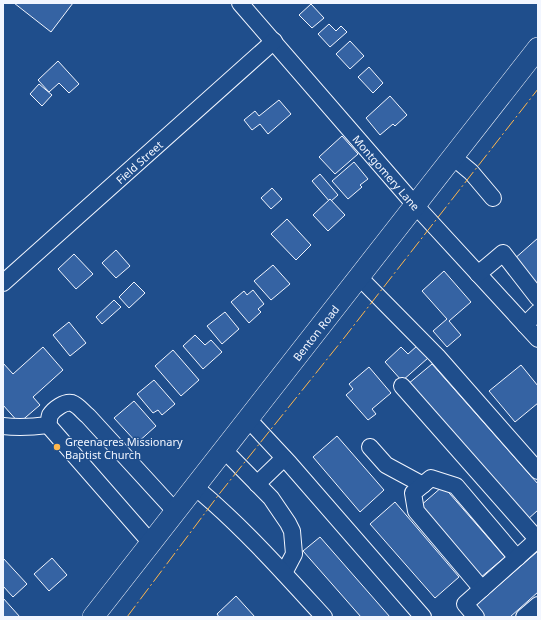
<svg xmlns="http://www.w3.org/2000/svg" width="541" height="620" font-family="'Noto Sans',sans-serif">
<rect width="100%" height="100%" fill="#1f4e8c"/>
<g fill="#3563a3" stroke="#f2f6ff">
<path d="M14,3h59l-22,29z"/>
<path d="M311,4l13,14 -12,10 -13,-13z"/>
<path d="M329,24l7,7 5,-5 6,6 -17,15 -12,-13z"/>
<path d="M350,41l14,15 -14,13 -14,-15z"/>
<path d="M58,61l21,23 -10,9 -10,-10 -10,9 -11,-12z"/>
<path d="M369,67l14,16 -10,10 -15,-16z"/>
<path d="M39,84l13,11 -10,11 -12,-12z"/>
<path d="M390,96l17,19 -12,11 -2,-2 -13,11 -14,-17z"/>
<path d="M279,100l12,14 -23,20 -8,-10 -8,6 -8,-10 11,-9 4,5z"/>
<path d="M342,136l16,18 -23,20 -16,-17z"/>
<path d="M354,162l14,17 -8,6 2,2 -14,12 -16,-18z"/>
<path d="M320,174l18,21 -8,7 -18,-21z"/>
<path d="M272,188l10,11 -11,10 -10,-11z"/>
<path d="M330,199l15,16 -17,16 -15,-16z"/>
<path d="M287,219l24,26 -15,15 -25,-26z"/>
<path d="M538,238v52l-25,-30z"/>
<path d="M116,250l14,16 -14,12 -14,-15z"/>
<path d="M74,254l19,20 -17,15 -18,-20z"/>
<path d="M273,265l17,19 -19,16 -17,-19z"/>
<path d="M444,271l27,31 -22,19 12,14 -14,12 -14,-16 14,-12 -25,-28z"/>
<path d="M134,282l11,11 -16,15 -10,-11z"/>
<path d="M253,290l11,14 -6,5 3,3 -12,11 -18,-21 13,-11 3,4z"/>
<path d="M114,300l7,7 -19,17 -6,-7z"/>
<path d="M225,312l14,17 -17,15 -15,-18z"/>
<path d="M69,322l17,21 -16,13 -17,-21z"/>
<path d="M195,335l10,10 6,-5 11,12 -19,17 -20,-23z"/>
<path d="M417,346l11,12 -26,23 -17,-19 16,-15 7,7z"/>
<path d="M43,347l20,23 -30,27 7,8 -21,18 -16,-18v-42l10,11z"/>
<path d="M173,350l26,30 -18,16 -26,-30z"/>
<path d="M432,364l106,120v26l-11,10 -119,-136z"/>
<path d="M521,365l17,21v17l-23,19 -26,-31z"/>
<path d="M369,367l22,26 -19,16 4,5 -8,6 -22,-25 7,-6 -4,-5z"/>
<path d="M154,380l21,24 -13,11 -4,-5 -5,3 -16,-19z"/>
<path d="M134,401l22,25 -19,17 -23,-25z"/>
<path d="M337,436l47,54 -24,22 -47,-55z"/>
<path d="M443,486l62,71 -25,21 -61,-71z"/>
<path d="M395,502l64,75 -24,21 -65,-74z"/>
<path d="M320,537l70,80h-29l-58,-66z"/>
<path d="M538,551v41l-28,25h-27l-9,-10z"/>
<path d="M3,558l24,26 -14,13 -10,-11z"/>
<path d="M52,558l15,17 -18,16 -15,-17z"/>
<path d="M236,596l19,21h-36l-2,-3z"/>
<path d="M3,598l17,19h-17z"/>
</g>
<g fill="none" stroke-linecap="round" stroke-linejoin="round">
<g stroke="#f2f6ff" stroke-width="18">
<g id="minor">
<path id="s1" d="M240,3l175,202 123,134"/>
<path d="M453,157l18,15 22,26"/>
<path d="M478,274l25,-21 35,45"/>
<path d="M359,277l78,79 101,115"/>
<path id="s2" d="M3,283l271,-242"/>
<path d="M525,325l13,-13"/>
<path d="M402,386l135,153"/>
<path d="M248,419l41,44 134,154"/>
<path d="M48,425l103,118"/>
<path d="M3,426c16,2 30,1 45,-1 1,-3 1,-7 2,-10 4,-6 15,-14 22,-12 6,2 11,9 16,13l87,95"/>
<path d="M370,447l16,18 37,20"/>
<path d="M224,450l47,48 17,25 4,8 2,23 -10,19"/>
<path d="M257,484l27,-26"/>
<path d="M195,487c47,39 88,85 129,130"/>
<path d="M482,589l-66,-78 -3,-18 18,-15 25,8 61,72"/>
<path d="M476,617l-11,-13 73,-65"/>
<path d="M524,617l14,-12"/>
</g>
</g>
<g stroke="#f2f6ff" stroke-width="22">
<g id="major">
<path id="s3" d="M93,617l445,-569"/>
</g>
</g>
<use href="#minor" stroke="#1f4e8c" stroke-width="16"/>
<use href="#major" stroke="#1f4e8c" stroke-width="21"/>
<path stroke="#ffb74d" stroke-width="1" stroke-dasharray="14 3 2 3" stroke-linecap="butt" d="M127,617l93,-124 124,-155 194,-249"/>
</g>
<circle fill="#ffb74d" stroke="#1f4e8c" stroke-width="1.5" cx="57" cy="447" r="4"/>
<g text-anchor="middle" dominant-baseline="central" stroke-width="3" stroke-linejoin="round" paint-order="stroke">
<g font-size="11" fill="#f2f6ff" stroke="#1f4e8c">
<text stroke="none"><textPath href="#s2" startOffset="182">Field Street</textPath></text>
<text stroke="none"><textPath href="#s1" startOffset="224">Montgomery Lane</textPath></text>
<text stroke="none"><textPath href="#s3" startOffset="361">Benton Road</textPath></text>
</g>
<g font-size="11" fill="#f2f6ff" stroke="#1f4e8c" text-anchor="start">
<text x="65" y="441">Greenacres Missionary<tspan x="65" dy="13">Baptist Church</tspan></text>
</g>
</g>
<rect width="541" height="620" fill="none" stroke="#f2f6ff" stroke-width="8"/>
</svg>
